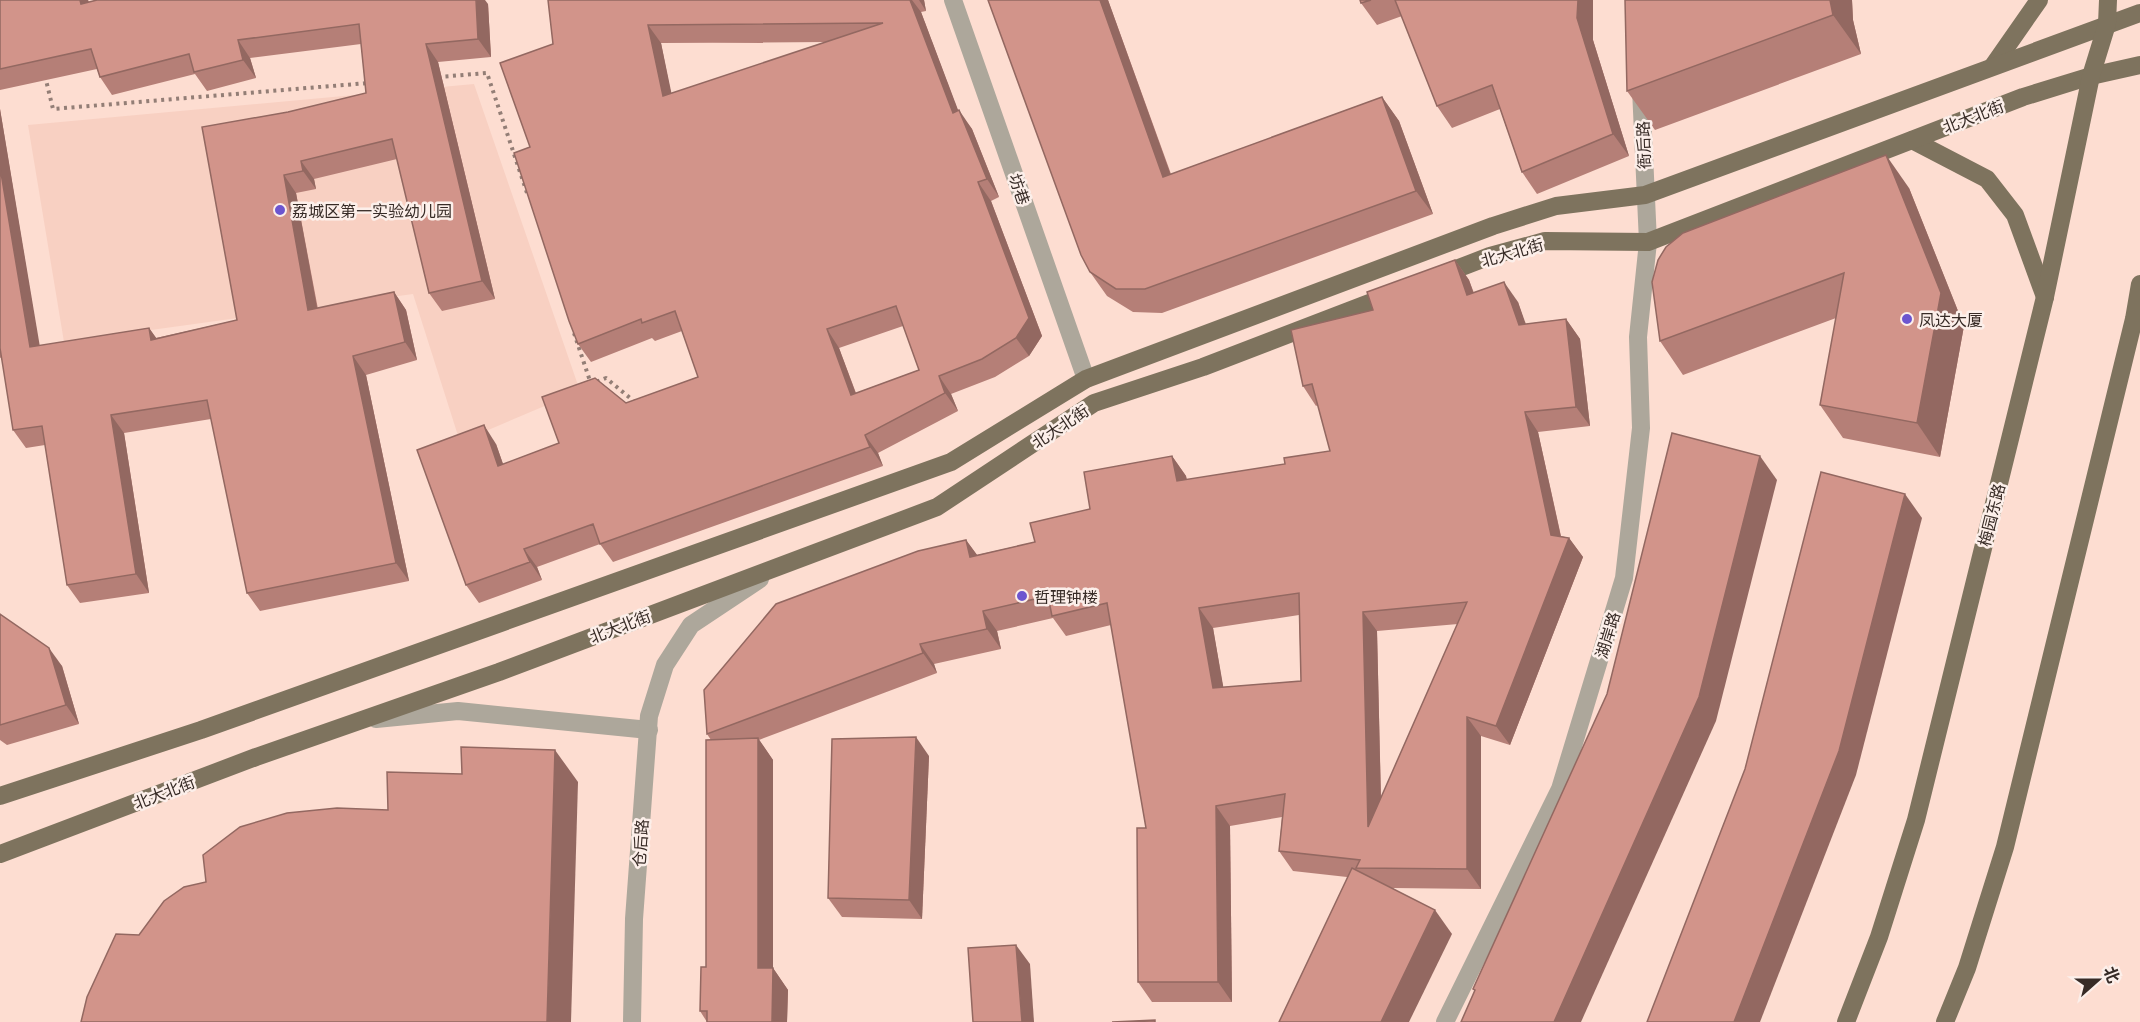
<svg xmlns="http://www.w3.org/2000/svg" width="2140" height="1022" font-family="Commissioner,'Noto Sans SC',sans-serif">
<rect width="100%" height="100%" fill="#fdddd1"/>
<path fill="#f8d0c2" d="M474,84l106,307 -120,51 -47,-148 -349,48 -36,-217z"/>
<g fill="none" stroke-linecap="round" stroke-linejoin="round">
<g stroke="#937e76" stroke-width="4" stroke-dasharray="3 4.5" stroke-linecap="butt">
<path d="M45,76l8,33 315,-26"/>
<path d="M438,77l49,-4 40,120"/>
<path d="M574,333l17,51 15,-6 30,25"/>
</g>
<g stroke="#ada79b" stroke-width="18">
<path d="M953,0l133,379"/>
<path d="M376,719l82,-8 191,19"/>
<path d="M632,1022l2,-103 15,-203 16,-51 26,-40 69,-46"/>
<path d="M1445,1022l115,-233 64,-211 17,-150 -3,-91 10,-95 -7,-153"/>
</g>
<g stroke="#7e735e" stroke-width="18">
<path d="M1993,66l46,-66"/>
<path d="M1912,140l75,39 28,36 30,82"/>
<path d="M1438,276l52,-20 55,-15 103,1 375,-145 68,-21 49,-11"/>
<path d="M0,796l201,-66 750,-268 135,-83 407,-153 63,-20 89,-11 495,-182"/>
<path d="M0,854l256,-97 243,-85 438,-165 157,-104 109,-36 190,-73"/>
<path d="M1846,1022l33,-85 37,-117 129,-523 46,-221 16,-52 1,-24"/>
<path d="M1945,1022l22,-54 38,-121 129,-528 6,-35"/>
</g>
</g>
<g fill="#b57f77" fill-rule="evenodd">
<path d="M0,0h88l1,2 399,2 3,53 -53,5 57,237 -53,12 -13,-18 -32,-134 -83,20 2,10 -20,4 22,116 76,-17 12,18 11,50 -51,15 43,206 -149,30 -13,-18 -36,-174 -87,14 25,160 -69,10 -13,-18 -22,-140 -19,3 -13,-18 -11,-73 -2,1v-249l39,237 110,-18 7,10 81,-18 51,-208 78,-19 -5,-49 -111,14 6,20 -49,13 -12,-17 -83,21 -12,-18 -3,-8 -97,21z"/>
<path d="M548,0h376l2,11 -5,1 37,99 14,18 27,68 -8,4 51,135 -13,20 -34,21 -44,17 7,17 -80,42 5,13 -270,96 -13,-18 -63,23 5,13 -63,23 -13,-18 30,-141 7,20 56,-21 67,-40 72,-26 -16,-46 -27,10 -3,-3 -61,24 -13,-18 -48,-197 23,-103zM827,42l-156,52 -10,-51zM903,326l16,44 -63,23 -17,-45z"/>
<path d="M988,0h120l63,174 211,-77 17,24 34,93 -271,99 -29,-1 -26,-16 -17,-24z"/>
<path d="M1360,0h233v40l36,116 -92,38 -15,-22 -22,-63 -48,19 -15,-22 -35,-90 -25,9 -16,-22z"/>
<path d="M1852,0l1,20 8,34 -206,76 -28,-39z"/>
<path d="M1909,188l55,138 -24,131 -97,-19 -23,-33 16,-87 -153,57 -23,-34z"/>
<path d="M1455,260l14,20 5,13 44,9 7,22 41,-5 14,20 10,87 -52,6 23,104 8,2 14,19 -73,188 -29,-9v153l-88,-1 59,46 -105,-57 -54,-6 -14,-20 3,-34 -52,9 2,176h-80l-14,-20 8,-154 -35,-203 -45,11 -13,-18 -56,13 4,18 -67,15 3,9 -178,67 14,20v208l15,22 -1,32h-80l-7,-11 6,-44 5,-227 -4,-6 259,-194 11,15 58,-13 55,-33 82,-53 14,20 1,4 98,-16 45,-13 -12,-46 -2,1 -13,-20 70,-76zM1299,615l2,66 -78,6 -10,-59zM1458,624l-77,174 -4,-167z"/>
<path d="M0,614l62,52 17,58 -72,21 -7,-5z"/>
<path d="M929,756l-7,163 -80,-2 -14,-19z"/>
</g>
<g fill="#936861">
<path d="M80,0h8l6,23 -13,-19z"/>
<path d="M476,0h9l3,4 3,53 -13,-18z"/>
<path d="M910,0h2l9,12 45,119 -13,-18z"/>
<path d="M919,0h5l2,11z"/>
<path d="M1100,0h8l72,201 -17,-24z"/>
<path d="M1578,0h15v40l36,116 -16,-22 -36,-116z"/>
<path d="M1830,0h22l1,20 8,34 -28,-39z"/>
<path d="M648,25l13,18 15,72 -13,-19z"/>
<path d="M238,40l12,18 6,20 -13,-18z"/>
<path d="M426,44l12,18 57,237 -13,-18z"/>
<path d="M1382,97l17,24 34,93 -17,-23z"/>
<path d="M0,109l43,256 -13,-18 -30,-180z"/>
<path d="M959,110l13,19 27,68 -12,-18z"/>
<path d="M1886,155l23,33 55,138 -24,131 -23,-34z"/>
<path d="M301,161l13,18 2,10 -13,-18z"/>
<path d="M284,175l12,18 25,136 -13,-19z"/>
<path d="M978,182l13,19 51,135 -13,20 -13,-18z"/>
<path d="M1455,260l14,20 12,35 -14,-20z"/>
<path d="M1504,282l14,20 15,42 -14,-19z"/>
<path d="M394,292l12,18 11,50 -12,-18z"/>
<path d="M1566,319l14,20 10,87 -14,-19z"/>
<path d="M149,328l13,18 -11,-6z"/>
<path d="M827,329l12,19 24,65 -12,-18z"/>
<path d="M353,356l13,19 43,206 -13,-18z"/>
<path d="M939,376l12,18 7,17 -13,-18z"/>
<path d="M1525,412l13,20 26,119 5,-13 14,19 -73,188 -14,-19 55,-191z"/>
<path d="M111,415l13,18 25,160 -13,-19z"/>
<path d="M484,425l12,19 14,40 -12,-18z"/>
<path d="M865,435l13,18 5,13 -13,-19z"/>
<path d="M1172,456l14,20 4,25 -13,-20z"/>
<path d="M1760,456l17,24 -61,241 -135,301h-27z"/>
<path d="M1905,494l17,24 -66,257 -96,247h-26z"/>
<path d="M966,540l14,19 -10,-2z"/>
<path d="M524,549l13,18 5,13 -12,-18z"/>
<path d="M1199,608l14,20 14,80 -14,-20z"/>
<path d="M983,611l14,20 4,18 -14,-20z"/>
<path d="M1363,612l14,19 5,215 -14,-19z"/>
<path d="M920,644l14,20 3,9 -14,-20z"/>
<path d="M49,648l13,18 17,58 -13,-19z"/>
<path d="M1467,717l14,19v153l-14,-20z"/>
<path d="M916,737l13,19 -7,163 -13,-19z"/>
<path d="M758,738l15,22v220v-12l15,22 -1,32h-14l-15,-54z"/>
<path d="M555,750l23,32 -7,240h-24z"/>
<path d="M1216,806l14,20 2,176 -14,-20z"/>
<path d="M1435,910l17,24 -43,88h-28z"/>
<path d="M1016,945l14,19 4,58h-12z"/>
</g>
<g fill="#d2948a" stroke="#936861" stroke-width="1.5" fill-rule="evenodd">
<path d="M0,0h80l1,4 16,-4h379l2,39 -52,5 56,237 -53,12 -37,-154 -91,22 2,10 -19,4 24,135 86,-18 11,50 -52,14 43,207 -149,30 -40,-193 -96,15 25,159 -69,11 -25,-159 -29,4 -13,-82v-181l30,180 119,-19 2,12 86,-20 -35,-193 86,-15 78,-19 -7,-69 -121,16 5,20 -49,12 -5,-18 -89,23 -9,-28 -91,20z"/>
<path d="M548,0h362l43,113 6,-3 28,69 -9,3 51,136 -13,20 -34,21 -43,17 6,17 -80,42 5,12 -270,97 -7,-20 -69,25 6,13 -64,23 -49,-135 67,-25 14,41 61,-23 -17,-46 53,-19 31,25 72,-26 -23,-66 -33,12 -1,-4 -63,25 -9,-23 -55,-168 16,-6 -30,-84 53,-19zM883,23l-220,73 -15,-71zM896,306l23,64 -68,25 -24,-66z"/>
<path d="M988,0h112l63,177 219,-80 34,94 -271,98h-29l-26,-17 -9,-17z"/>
<path d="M1360,0h11l-10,3z"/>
<path d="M1395,0h183l-1,18 36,116 -91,38 -30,-87 -55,21z"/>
<path d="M1625,0h205l3,15 -206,76z"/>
<path d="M1886,155l55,138 -24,130 -97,-18 24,-132 -184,68 -8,-59 6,-22 8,-13 17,-14z"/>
<path d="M1455,260l12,35 37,-13 15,43 47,-6 10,88 -51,5 26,123 18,3 -73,188 -29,-9v152l-111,-1 4,-8 -81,-9 6,-57 -69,12 2,176h-80l-1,-154h9l-39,-225 -55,13 -4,-20 -65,15 4,18 -67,15 3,9 -216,81 -3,-44 72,-86 142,-53 48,-11 4,17 65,-15 -5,-19 60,-14 -6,-37 88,-16 5,25 108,-17 -1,-6 46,-7 -18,-67 -9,2 -12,-56 82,-20 -6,-18zM1299,593l2,88 -88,7 -14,-80zM1467,602l-99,225 -5,-215z"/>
<path d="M1672,433l88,23 -61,241 -145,325h-93l14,-32 -2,-1 134,-295z"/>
<path d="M1821,472l84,22 -66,257 -105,271h-87l98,-253z"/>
<path d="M0,614l49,34 17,57 -66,20z"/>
<path d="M916,737l-7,163 -81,-2 4,-159z"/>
<path d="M758,738v230h15l-1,53 10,1h-75v-11h-7l1,-44h5v-227z"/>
<path d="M461,747l94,3 -8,272h-466l6,-25 29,-63 23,1 25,-34 20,-14 22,-5 -3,-27 37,-28 47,-14 50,-5 51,2 -1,-38 75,2z"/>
<path d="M1352,868l83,42 -54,112h-102z"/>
<path d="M1016,945l6,77h-49l-5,-74z"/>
<path d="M1155,1020v2h-43z"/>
</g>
<g fill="#6c55cf" stroke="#fcefea" stroke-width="2">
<circle cx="280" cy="210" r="6"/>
<circle cx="1907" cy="319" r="6"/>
<circle cx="1022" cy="596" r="6"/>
</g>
<g text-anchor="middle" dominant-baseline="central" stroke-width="5" stroke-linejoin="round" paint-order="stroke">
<g font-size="16" fill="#372b26" stroke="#fcefea">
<text transform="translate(1973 116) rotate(-21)">北大北街</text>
<text transform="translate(1643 145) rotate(-92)">衙后路</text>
<text transform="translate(1020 189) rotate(71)">坊巷</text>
<text transform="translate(1512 252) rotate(-16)">北大北街</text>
<text transform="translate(1060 426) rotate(-34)">北大北街</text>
<text transform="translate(1991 515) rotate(-76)">梅园东路</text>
<text transform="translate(620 626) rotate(-21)">北大北街</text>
<text transform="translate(1607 635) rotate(-73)">湖岸路</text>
<text transform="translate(164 792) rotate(-21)">北大北街</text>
<text transform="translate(640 843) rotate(-86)">仓后路</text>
</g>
<g font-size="16" fill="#372b26" stroke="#fcefea" text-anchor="start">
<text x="292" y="210">荔城区第一实验幼儿园</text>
<text x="1919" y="319">凤达大厦</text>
<text x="1034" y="596">哲理钟楼</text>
</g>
</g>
<g transform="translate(2098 980) rotate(69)" stroke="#fcefea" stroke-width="4.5" paint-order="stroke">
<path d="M0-4.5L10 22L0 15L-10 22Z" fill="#372b26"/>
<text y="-9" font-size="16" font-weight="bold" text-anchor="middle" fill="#372b26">北</text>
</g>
</svg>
